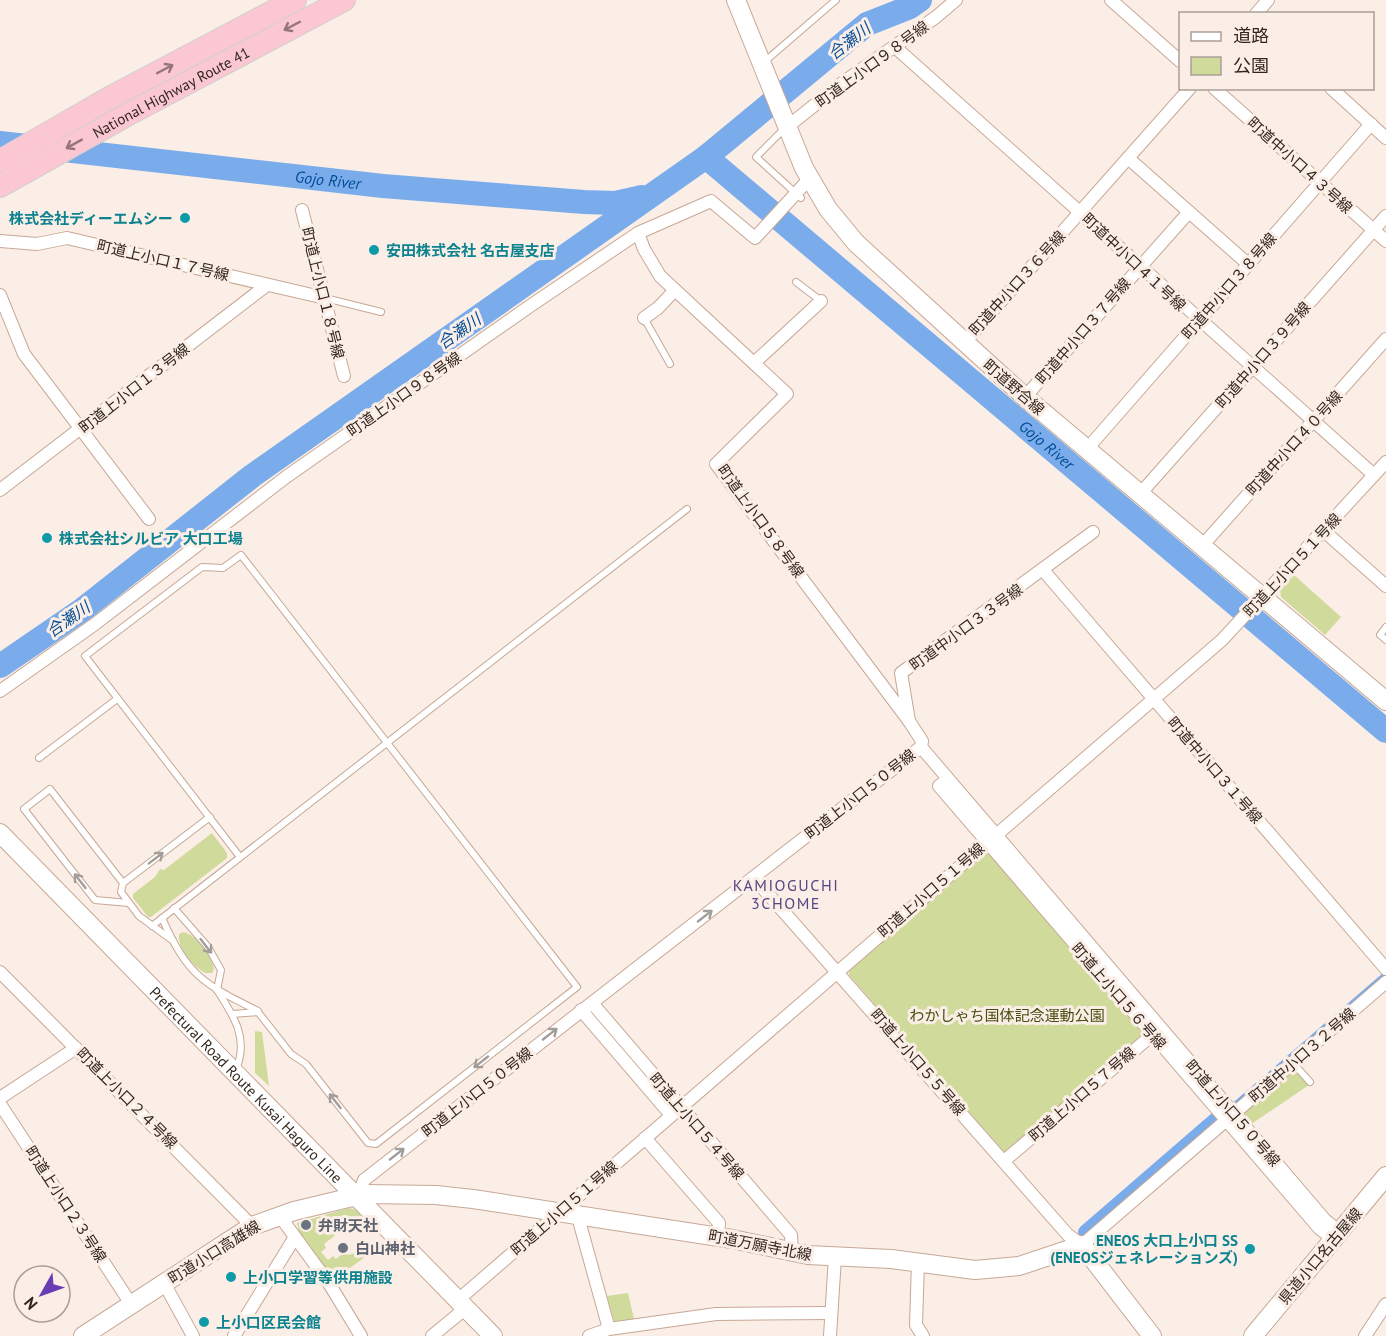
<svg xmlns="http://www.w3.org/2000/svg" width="1386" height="1336" font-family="'PT Sans','Noto Sans JP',sans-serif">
<rect width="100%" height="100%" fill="#fbeee6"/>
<g fill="#d0db9b">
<path d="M1294,575l47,42 -16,18 -44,-38 -1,-7z"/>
<path d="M212,833l15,20v5l-76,59h-3l-15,-19v-4l22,-17 5,-8 4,1z"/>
<path d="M988,850l158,183 -136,118 -6,1 -155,-177v-5z"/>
<path d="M183,932c14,3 28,23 31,37l-2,4h-7c-13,-8 -27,-22 -26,-39z"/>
<path d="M255,1031l7,1 7,54 -14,-13z"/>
<path d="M1294,1068l15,17 -59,40 -10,-11z"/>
<path d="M349,1208l11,3 1,4 -37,29 2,4 -5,4 7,8 5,-4 3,3 8,-6 4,2 12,-3 5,5 -33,24 -32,-44 -3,-14z"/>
<path d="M628,1293l7,30 -17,1 -4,-3 -7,-25z"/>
</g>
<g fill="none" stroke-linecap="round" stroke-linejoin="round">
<path stroke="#7aaceb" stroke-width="4" d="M1231,1107l155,-134"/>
<path stroke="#7aaceb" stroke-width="14" d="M1085,1232l140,-121"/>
<g stroke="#7aaceb" stroke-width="24">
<path id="s1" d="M0,143l383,43 201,16 31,1 27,-6"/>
<path id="s2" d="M706,157l680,574"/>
<path d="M0,666l82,-56 170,-134 454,-319 161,-133 43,-17 10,-7"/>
</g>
<g stroke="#c7a896" stroke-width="8">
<g id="lane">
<path d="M763,63l73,-63"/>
<path d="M785,128l-29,29 45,41"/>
<path d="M796,282l25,19"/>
<path d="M325,298l56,14"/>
<path d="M644,318l26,46"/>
<path d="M1386,627l-6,8 6,5"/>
<path d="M39,758l78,-59"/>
<path d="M123,883l-73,-94 -26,20 71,91 34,3"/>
<path d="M174,908l34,39 13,23 -4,20"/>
<path d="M162,918c26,58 40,65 96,93"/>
<path d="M152,926l535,-417"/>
<path d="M172,940l-33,-24 -18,-24 2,-9 87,-66"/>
<path d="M217,990c17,26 32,49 19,79"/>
<path d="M232,1014l26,-2 33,42 15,10 62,79 8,1 201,-157 -336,-432 -18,13 -21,-1 -117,89 155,201"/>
<path d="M1293,1063l17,19"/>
</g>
</g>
<g stroke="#c7a896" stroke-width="14">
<g id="street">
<path d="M1111,0l69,61"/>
<path d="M1256,14l12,-14"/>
<path d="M895,47l479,428"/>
<path d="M1214,88l172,153"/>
<path d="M1331,88l55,50"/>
<path d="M787,127l54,-43 95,-67 20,-17"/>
<path d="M1128,158l120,106"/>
<path d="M302,210l42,166"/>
<path d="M638,233l6,16 16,27 127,118 -71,70 193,257"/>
<path d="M0,241l37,3 30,-6 258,60"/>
<path d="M0,295l24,59 125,165"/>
<path d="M644,318l14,-10 17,-18"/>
<path d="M964,343l226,-255"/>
<path d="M754,363l67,-62"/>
<path d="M1025,397l164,-185"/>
<path d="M1087,449l284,-325"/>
<path d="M0,490l267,-205"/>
<path d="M1140,494l246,-278"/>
<path d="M1324,531l62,55"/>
<path d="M1202,546l184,-207"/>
<path d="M1043,570l343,399"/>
<path d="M0,691l95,-67 191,-147 244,-171 108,-73 73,-32 44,37 55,-60"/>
<path d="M921,747l1,-6 -13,-20 -8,-48 192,-141"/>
<path d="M948,779l-9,7 380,442 14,11"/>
<path d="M754,878l314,357 14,10 304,-263"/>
<path d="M0,972l252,254"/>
<path d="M592,1003l199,232 1,18"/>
<path d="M581,1010l90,105"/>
<path d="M0,1098l76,-50"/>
<path d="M0,1104l131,200"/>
<path d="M645,1138l74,85 -1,13"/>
<path d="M1004,1161l154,-131"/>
<path d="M358,1196l6,-16 557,-433 404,473 15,12"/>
<path d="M279,1215l51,70 31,51"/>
<path d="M578,1217l31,112"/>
<path d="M918,1262l-2,63 7,11"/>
<path d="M164,1283l29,53"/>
<path d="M458,1300l764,-660 164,-178"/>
<path d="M234,1336l61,-99"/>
<path d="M432,1336l34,-28"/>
<path d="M589,1336l20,-7 107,-15 114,-1"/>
<path d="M830,1336l5,-79"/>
<path d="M1365,1336l21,-32"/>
</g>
</g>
<g stroke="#c7a896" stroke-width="20">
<g id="secondary">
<path d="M736,0l68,168 24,41 28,34 169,154 361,304"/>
<path id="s3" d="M0,833l493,503"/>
<path d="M83,1336l169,-110 42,-15 71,-17 71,1 37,4 259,40 76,16 83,4 84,11 44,-4 63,-21 70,91"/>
<path d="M1253,1336l133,-160"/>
</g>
</g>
<g stroke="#d2cfce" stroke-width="24">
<g id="highway">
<path d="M0,161l113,-65 182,-96"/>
<path id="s4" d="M0,186l125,-70 219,-116"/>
</g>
</g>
<use href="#lane" stroke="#fff" stroke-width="6"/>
<use href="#street" stroke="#fff" stroke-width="12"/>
<use href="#secondary" stroke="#fff" stroke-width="18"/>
<use href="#highway" stroke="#fbc7d2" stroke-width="22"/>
</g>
<defs><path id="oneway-shaft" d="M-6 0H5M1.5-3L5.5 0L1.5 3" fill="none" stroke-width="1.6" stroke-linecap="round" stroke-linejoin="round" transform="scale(1.5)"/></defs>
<g stroke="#967678">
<use href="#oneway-shaft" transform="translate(292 26) rotate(152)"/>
<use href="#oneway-shaft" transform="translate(165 69) rotate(-28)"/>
<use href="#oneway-shaft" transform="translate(74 144) rotate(151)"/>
</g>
<g stroke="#a39d9a">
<use href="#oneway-shaft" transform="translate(156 858) rotate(-37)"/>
<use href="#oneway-shaft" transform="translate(80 881) rotate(-128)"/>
<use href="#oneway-shaft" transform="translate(705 916) rotate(-38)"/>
<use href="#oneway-shaft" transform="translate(206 946) rotate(52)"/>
<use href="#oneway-shaft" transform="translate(550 1034) rotate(-38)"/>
<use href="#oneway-shaft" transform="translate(481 1062) rotate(142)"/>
<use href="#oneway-shaft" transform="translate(335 1101) rotate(-128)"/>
<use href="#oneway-shaft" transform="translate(397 1154) rotate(-38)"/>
</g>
<g fill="#0f9aa8" stroke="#fbeee6" stroke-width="2">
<circle cx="185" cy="218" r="6"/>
<circle cx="374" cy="250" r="6"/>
<circle cx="47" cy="538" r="6"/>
<circle cx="1250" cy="1249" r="6"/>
<circle cx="231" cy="1277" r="6"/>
<circle cx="204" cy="1322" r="6"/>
</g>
<g fill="#6b7280" stroke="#fbeee6" stroke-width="2">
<circle cx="306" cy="1225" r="6"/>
<circle cx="343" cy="1248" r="6"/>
</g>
<g text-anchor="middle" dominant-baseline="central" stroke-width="6" stroke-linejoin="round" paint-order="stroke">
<g font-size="15" fill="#32261f" stroke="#fbeee6">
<text transform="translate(872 64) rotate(-36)">町道上小口９８号線</text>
<text stroke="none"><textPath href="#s4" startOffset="195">National Highway Route 41</textPath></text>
<text transform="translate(1300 165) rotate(42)">町道中小口４３号線</text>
<text transform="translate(163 260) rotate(13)">町道上小口１７号線</text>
<text transform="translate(1134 262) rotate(43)">町道中小口４１号線</text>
<text transform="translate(1017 283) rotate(-48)">町道中小口３６号線</text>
<text transform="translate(1229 286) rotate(-49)">町道中小口３８号線</text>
<text transform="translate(323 293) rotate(76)">町道上小口１８号線</text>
<text transform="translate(1083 331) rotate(-49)">町道中小口３７号線</text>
<text transform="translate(1263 355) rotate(-49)">町道中小口３９号線</text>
<text transform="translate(1014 387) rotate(41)">町道野合線</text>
<text transform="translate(134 388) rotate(-38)">町道上小口１３号線</text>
<text transform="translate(404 394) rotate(-35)">町道上小口９８号線</text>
<text transform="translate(1294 443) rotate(-48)">町道中小口４０号線</text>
<text transform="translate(761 521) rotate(54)">町道上小口５８号線</text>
<text transform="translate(1292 565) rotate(-47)">町道上小口５１号線</text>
<text transform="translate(966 627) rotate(-36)">町道中小口３３号線</text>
<text transform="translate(1215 770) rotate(49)">町道中小口３１号線</text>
<text transform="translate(860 794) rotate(-38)">町道上小口５０号線</text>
<text transform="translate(931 890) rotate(-41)">町道上小口５１号線</text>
<text transform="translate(1119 996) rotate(49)">町道上小口５６号線</text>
<text transform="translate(1302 1055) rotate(-41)">町道中小口３２号線</text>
<text transform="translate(918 1062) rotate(49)">町道上小口５５号線</text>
<text stroke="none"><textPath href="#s3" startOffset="352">Prefectural Road Route Kusai Haguro Line</textPath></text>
<text transform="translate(477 1092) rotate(-38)">町道上小口５０号線</text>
<text transform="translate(1082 1094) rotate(-41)">町道上小口５７号線</text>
<text transform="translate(127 1098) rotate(45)">町道上小口２４号線</text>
<text transform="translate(1233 1113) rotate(49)">町道上小口５０号線</text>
<text transform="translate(697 1126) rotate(49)">町道上小口５４号線</text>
<text transform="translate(66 1204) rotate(57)">町道上小口２３号線</text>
<text transform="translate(564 1208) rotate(-41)">町道上小口５１号線</text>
<text transform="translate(760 1245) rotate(11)">町道万願寺北線</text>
<text transform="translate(214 1252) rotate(-32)">町道小口高雄線</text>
<text transform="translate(1320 1256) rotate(-50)">県道小口名古屋線</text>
</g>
<g font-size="15" font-weight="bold" fill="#0d838f" stroke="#fbeee6" text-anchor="start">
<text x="173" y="218" text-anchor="end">株式会社ディーエムシー</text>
<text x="386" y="250">安田株式会社 名古屋支店</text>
<text x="59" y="538">株式会社シルビア 大口工場</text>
<text x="1238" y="1240" text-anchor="end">ENEOS 大口上小口 SS<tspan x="1238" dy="17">(ENEOSジェネレーションズ)</tspan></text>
<text x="243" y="1277">上小口学習等供用施設</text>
<text x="216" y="1322">上小口区民会館</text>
</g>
<g font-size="15" fill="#464e11" stroke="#fbeee6">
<text x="1007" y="1015">わかしゃち国体記念運動公園</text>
</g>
<g font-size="15" font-weight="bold" fill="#5b616d" stroke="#fbeee6" text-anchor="start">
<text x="318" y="1225">弁財天社</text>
<text x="355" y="1248">白山神社</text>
</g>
<g font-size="16" font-style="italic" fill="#034d96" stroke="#fbeee6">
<text transform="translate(849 41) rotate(-38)">合瀬川</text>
<text stroke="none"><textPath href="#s1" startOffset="330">Gojo River</textPath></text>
<text transform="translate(459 331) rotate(-35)">合瀬川</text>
<text stroke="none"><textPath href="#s2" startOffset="446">Gojo River</textPath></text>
<text transform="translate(68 619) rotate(-35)">合瀬川</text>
</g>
<g font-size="16" letter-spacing="1.5" fill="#5a4684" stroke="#fbeee6">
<text x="786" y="885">KAMIOGUCHI<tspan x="786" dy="18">3CHOME</tspan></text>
</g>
</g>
<rect x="1179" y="12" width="195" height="78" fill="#fbeee6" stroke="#ab9e96" stroke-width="1.5"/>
<rect x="1191" y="32" width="30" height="9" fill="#ffffff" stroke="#ab9e96" stroke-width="1.5"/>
<text x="1233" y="42" font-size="18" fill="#32261f">道路</text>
<rect x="1191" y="57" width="30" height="18" fill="#d0db9b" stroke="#ab9e96" stroke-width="1.5"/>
<text x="1233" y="72" font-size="18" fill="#32261f">公園</text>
<g transform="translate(42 1294) rotate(230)"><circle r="28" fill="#fbeee6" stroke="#ab9e96" stroke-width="1.5"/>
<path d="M0-4.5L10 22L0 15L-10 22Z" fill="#6b3db5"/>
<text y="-9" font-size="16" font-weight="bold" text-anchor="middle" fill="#32261f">N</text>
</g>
</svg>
